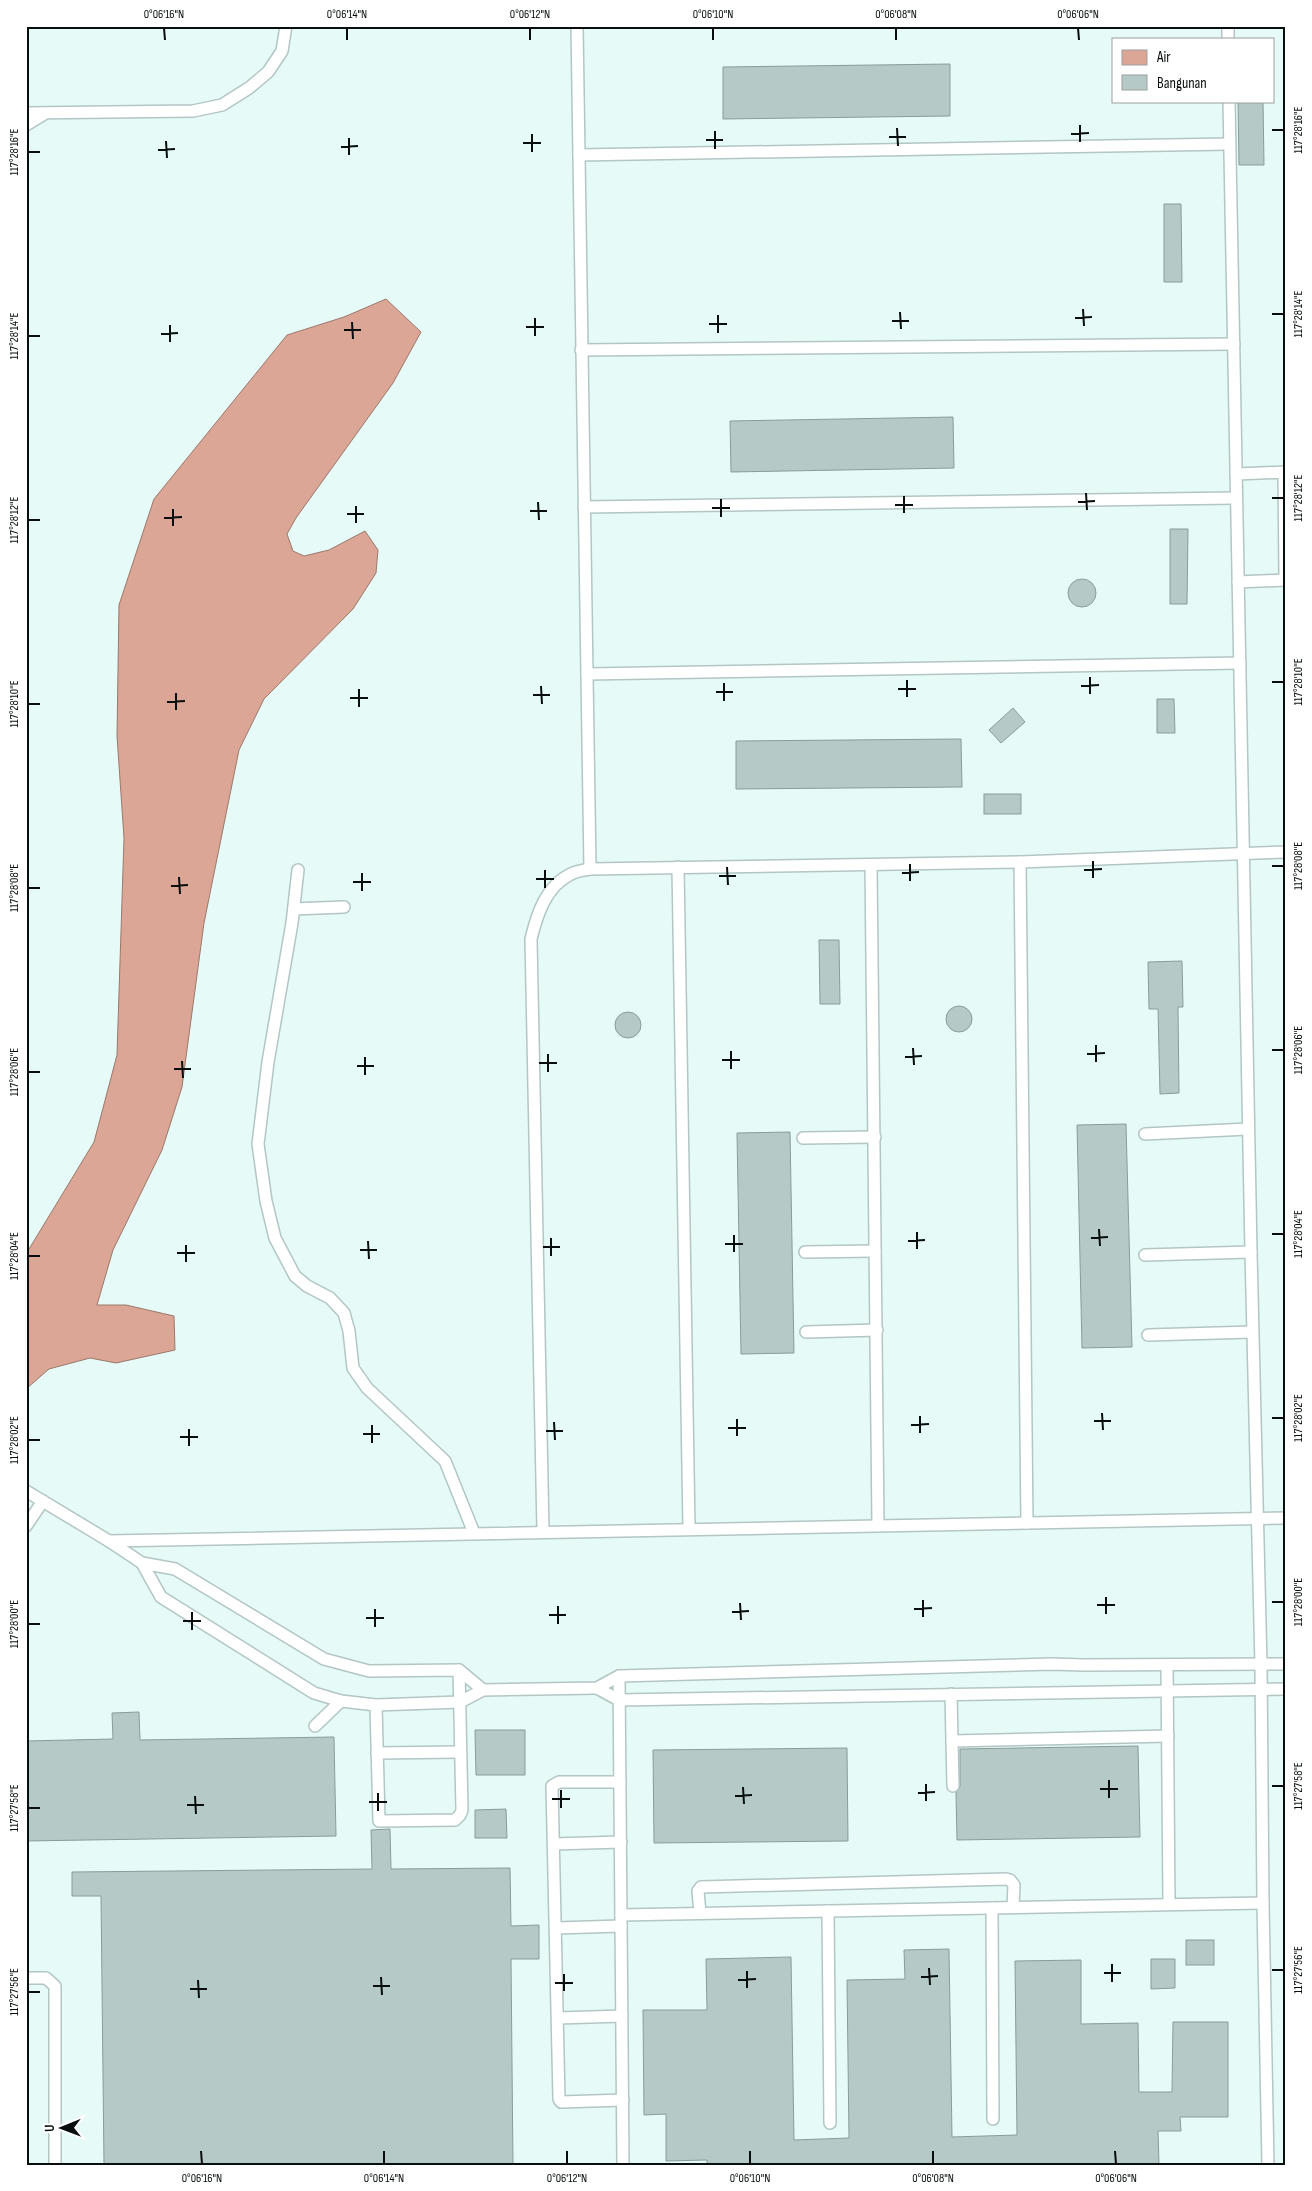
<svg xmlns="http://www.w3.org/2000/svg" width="1312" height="2191" font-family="'Sofia Sans Condensed',sans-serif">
<rect width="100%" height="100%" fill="#e6fbf8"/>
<path fill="#dba695" stroke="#9b786c" d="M386,299l35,33 -28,51 -97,135 -9,16 6,17 11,5 25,-6 36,-19 13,19 -2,23 -23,36 -89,90 -25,51 -35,173 -22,164 -20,63 -49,100 -16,55h29l48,11 1,34 -59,13 -26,-5 -41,11 -23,20v-135l68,-112 23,-87 7,-217 -7,-102 2,-131 35,-106 133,-164 57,-18z"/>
<g fill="#b5c9c7" stroke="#899c9a">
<path d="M950,64v52l-227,3v-52z"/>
<path d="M1238,101h25l1,64h-25z"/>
<path d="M1164,204h17l1,78h-18z"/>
<path d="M953,417l1,51 -223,4 -1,-51z"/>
<path d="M1170,529h18l-1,75h-17z"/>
<circle cx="1082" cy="593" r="14"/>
<path d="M1157,699h17l1,34h-18z"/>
<path d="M1013,708l12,14 -24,21 -12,-13z"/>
<path d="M961,739l1,48 -226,2v-48z"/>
<rect x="984" y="794" width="37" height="20"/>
<path d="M819,940h20l1,64h-20z"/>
<path d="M1182,961l1,46h-5l1,86 -19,1 -2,-85h-9l-1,-47z"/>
<circle cx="959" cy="1019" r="13"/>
<circle cx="628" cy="1025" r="13"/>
<path d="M1126,1124l6,223 -50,1 -5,-223z"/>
<path d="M790,1132l4,221 -53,1 -4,-221z"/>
<path d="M139,1712l1,28 194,-3 2,99 -310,5v-100l87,-2 -1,-26z"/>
<path d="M475,1730h50v45h-49z"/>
<path d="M1138,1746l2,91 -183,3 -1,-47 4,-7v-37z"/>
<path d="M847,1748l1,93 -194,2 -1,-93z"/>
<path d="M506,1809l1,29h-32v-28z"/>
<path d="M390,1829l1,40 119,-1 1,58 28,-1v34h-28l2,206h-409l-3,-269h-29v-24l300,-3 -1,-39z"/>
<rect x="1186" y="1940" width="28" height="25"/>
<path d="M949,1949l3,188 65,-2 -2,-174 66,-1v64l57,-1 1,69h33l1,-70h55v95h-48l1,14h-23l1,34h-452v-5l-41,1v-47l-22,1 -1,-105h64l-1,-51 85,-2 3,183 55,-2 -2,-158 58,-1 -1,-29z"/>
<path d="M1151,1959h24v29l-24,1z"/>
</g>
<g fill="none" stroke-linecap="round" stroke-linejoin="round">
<g stroke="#b2c6c4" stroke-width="14">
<g id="service">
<path d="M577,26l13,843"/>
<path d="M1228,26v13"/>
<path d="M1229,101l22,1151 10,413 2,238 5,262"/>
<path d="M26,113l167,-2 29,-6 27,-17 19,-16 14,-21 4,-25"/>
<path d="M26,125l18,-11"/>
<path d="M579,155l650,-11"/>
<path d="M581,350l653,-6"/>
<path d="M1284,472l1,108"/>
<path d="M1236,474l50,-2"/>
<path d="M584,507l651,-9"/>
<path d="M1238,582l48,-2"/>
<path d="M587,674l653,-11"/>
<path d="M1020,862l7,661"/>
<path d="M871,865l7,660"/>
<path d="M678,867l11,661"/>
<path d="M298,870l-6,53 -24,139 -10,82 8,57 9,37 20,38 12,10 23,12 14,15 5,18 4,37 14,20 78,73 29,72"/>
<path d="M294,909l50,-2"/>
<path d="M1145,1134l103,-5"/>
<path d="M803,1138l72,-1"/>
<path d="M805,1252l70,-1"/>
<path d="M1145,1255l106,-3"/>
<path d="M806,1332l71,-2"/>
<path d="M1148,1335l104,-3"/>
<path d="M26,1491l83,50 1177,-23"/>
<path d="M26,1526l17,-25"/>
<path d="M543,1531l-12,-592c6,-25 15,-53 40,-65 5,-3 13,-4 19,-5l430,-7 266,-10"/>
<path d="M109,1541l33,22 33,6 149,90 45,12 90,-1 24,20"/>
<path d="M142,1563l19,34 153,96 27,8 35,4 84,-3 23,-12 114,-2 22,-12 433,-12 31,1 203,-1"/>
<path d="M1167,1665l2,239"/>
<path d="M619,1676l4,489"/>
<path d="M597,1688l22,12 667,-11"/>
<path d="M951,1694l2,92"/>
<path d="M376,1705l3,116 76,-1 5,-5 2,-5 -3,-140"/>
<path d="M315,1726l26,-25"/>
<path d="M952,1741l216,-5"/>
<path d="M377,1753l83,-1"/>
<path d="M620,1782h-61l-7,4 7,313 2,3 62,-2"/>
<path d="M554,1844l67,-2"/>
<path d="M992,1908l1,211"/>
<path d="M828,1911l2,212"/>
<path d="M700,1913l-2,-22 3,-4 305,-8 4,1 4,5 -1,22"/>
<path d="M621,1915l642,-12"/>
<path d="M556,1928l65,-2"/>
<path d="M26,1978h20l9,8v179"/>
<path d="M558,2018l64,-2"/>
</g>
</g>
<use href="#service" stroke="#fff" stroke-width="11"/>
</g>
<path fill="none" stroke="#070e0d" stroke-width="2" d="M164,28l1,12M347,28v12M530,28v12M713,28v12M896,28v12M1078,28l1,12M1080,125v17M897,128l1,18M1272,130h12M715,131v18M532,134v18M1071,134l18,-1M889,137h17M349,138v17M706,140h17M166,141l1,17M523,143h18M341,147l17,-1M158,150l17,-1M28,152h12M1083,309l1,17M900,312l1,17M1272,314h12M718,315v18M535,318v18M1075,318l17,-1M892,321h17M352,322l1,17M709,324h18M170,325v17M526,327h18M344,330h17M161,334l17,-1M28,336h12M1086,493l1,17M904,496v17M1272,498h12M721,499v18M538,502l1,18M1078,502l17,-1M895,505h18M356,506v17M712,508h18M173,509v17M530,511h17M347,514h17M164,518l18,-1M28,520h12M1090,677v17M907,680v17M1272,682h12M724,683v18M541,686l1,18M1081,686l18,-1M359,689v18M898,689h18M716,692h17M176,693v17M533,695h17M350,698h18M167,702l18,-1M28,704h12M1093,861v17M910,864v17M1272,866h12M727,867l1,18M545,870v18M1084,870l18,-1M362,873v18M902,873l17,-1M719,876h17M179,877l1,17M536,879h18M353,882h18M171,886l17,-1M28,888h12M1096,1045v17M913,1048l1,17M1272,1050h12M731,1051v18M548,1054v18M1087,1054l18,-1M365,1057v18M905,1057l17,-1M722,1060h18M182,1061l1,17M539,1063h18M357,1066h17M174,1069h17M28,1072h12M1099,1229l1,17M917,1232v17M1272,1234h12M734,1235v17M551,1238v18M1091,1238l17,-1M368,1241l1,18M908,1241l17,-1M725,1244h18M186,1245v17M543,1247h17M360,1250h17M177,1253h18M28,1256h12M1102,1413l1,17M920,1416v17M1272,1418h12M737,1419v17M1094,1421h17M554,1422l1,18M372,1425v18M911,1425l18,-1M728,1428h18M189,1429v17M546,1431h17M363,1434h17M180,1437h18M28,1440h12M1106,1597v17M923,1600v17M1272,1602h12M740,1603l1,17M1097,1605h18M558,1606v18M375,1609v18M914,1609l18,-1M192,1612v18M732,1612l17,-1M549,1615h17M366,1618h18M183,1621h18M28,1624h12M1109,1780v18M926,1784v17M1272,1786h12M743,1787l1,17M1100,1789h18M561,1790v18M378,1793v18M918,1793l17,-1M195,1796l1,18M735,1796l17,-1M552,1799h18M369,1802h18M187,1805h17M28,1808h12M1112,1964v18M929,1968l1,17M1272,1970h12M747,1971v17M1104,1973h17M564,1974v17M381,1977l1,18M921,1977l17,-1M198,1980l1,18M738,1980l18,-1M555,1983h18M373,1986h17M190,1989h17M28,1992h12M201,2151l1,13M384,2151v13M567,2151v13M750,2151v13M933,2151v13M1115,2151l1,13"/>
<rect width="1312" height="2191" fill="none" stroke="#ffffff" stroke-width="55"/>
<rect x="1112" y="38" width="162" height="65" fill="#ffffff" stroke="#9c9f9e"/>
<rect x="1122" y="50" width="25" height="15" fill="#dba695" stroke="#9c9f9e"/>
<text x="1157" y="62" font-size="15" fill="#070e0d">Air</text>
<rect x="1122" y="75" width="25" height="15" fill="#b5c9c7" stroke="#9c9f9e"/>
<text x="1157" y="88" font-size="15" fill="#070e0d">Bangunan</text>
<g transform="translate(62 2128) rotate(269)" stroke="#ffffff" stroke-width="4" paint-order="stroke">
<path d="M0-4L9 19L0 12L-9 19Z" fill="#070e0d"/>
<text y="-8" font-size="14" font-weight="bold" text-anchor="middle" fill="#070e0d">U</text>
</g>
<rect x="28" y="28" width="1256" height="2136" fill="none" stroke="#070e0d" stroke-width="2"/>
<g font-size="12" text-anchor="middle" fill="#070e0d">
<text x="164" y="18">0°06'16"N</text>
<text x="347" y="18">0°06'14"N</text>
<text x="530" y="18">0°06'12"N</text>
<text x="713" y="18">0°06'10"N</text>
<text x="896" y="18">0°06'08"N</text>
<text x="1078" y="18">0°06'06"N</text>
<text transform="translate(1298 130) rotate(-90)" y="4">117°28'16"E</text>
<text transform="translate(14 152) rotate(-90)" y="4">117°28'16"E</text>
<text transform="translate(1298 314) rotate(-90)" y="4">117°28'14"E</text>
<text transform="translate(14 336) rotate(-90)" y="4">117°28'14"E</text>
<text transform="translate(1298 498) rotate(-90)" y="4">117°28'12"E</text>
<text transform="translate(14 520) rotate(-90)" y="4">117°28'12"E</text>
<text transform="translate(1298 682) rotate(-90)" y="4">117°28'10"E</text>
<text transform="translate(14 704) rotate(-90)" y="4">117°28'10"E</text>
<text transform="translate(1298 866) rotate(-90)" y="4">117°28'08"E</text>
<text transform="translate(14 888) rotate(-90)" y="4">117°28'08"E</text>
<text transform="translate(1298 1050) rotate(-90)" y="4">117°28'06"E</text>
<text transform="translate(14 1072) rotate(-90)" y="4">117°28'06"E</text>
<text transform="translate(1298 1234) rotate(-90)" y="4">117°28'04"E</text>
<text transform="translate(14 1256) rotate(-90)" y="4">117°28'04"E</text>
<text transform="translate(1298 1418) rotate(-90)" y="4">117°28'02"E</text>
<text transform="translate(14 1440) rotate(-90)" y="4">117°28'02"E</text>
<text transform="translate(1298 1602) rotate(-90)" y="4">117°28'00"E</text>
<text transform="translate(14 1624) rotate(-90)" y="4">117°28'00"E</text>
<text transform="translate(1298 1786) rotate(-90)" y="4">117°27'58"E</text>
<text transform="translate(14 1808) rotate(-90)" y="4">117°27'58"E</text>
<text transform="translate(1298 1970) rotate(-90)" y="4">117°27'56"E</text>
<text transform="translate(14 1992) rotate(-90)" y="4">117°27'56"E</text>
<text x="202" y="2182">0°06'16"N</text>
<text x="384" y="2182">0°06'14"N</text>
<text x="567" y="2182">0°06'12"N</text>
<text x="750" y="2182">0°06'10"N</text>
<text x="933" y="2182">0°06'08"N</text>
<text x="1116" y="2182">0°06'06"N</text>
</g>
</svg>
